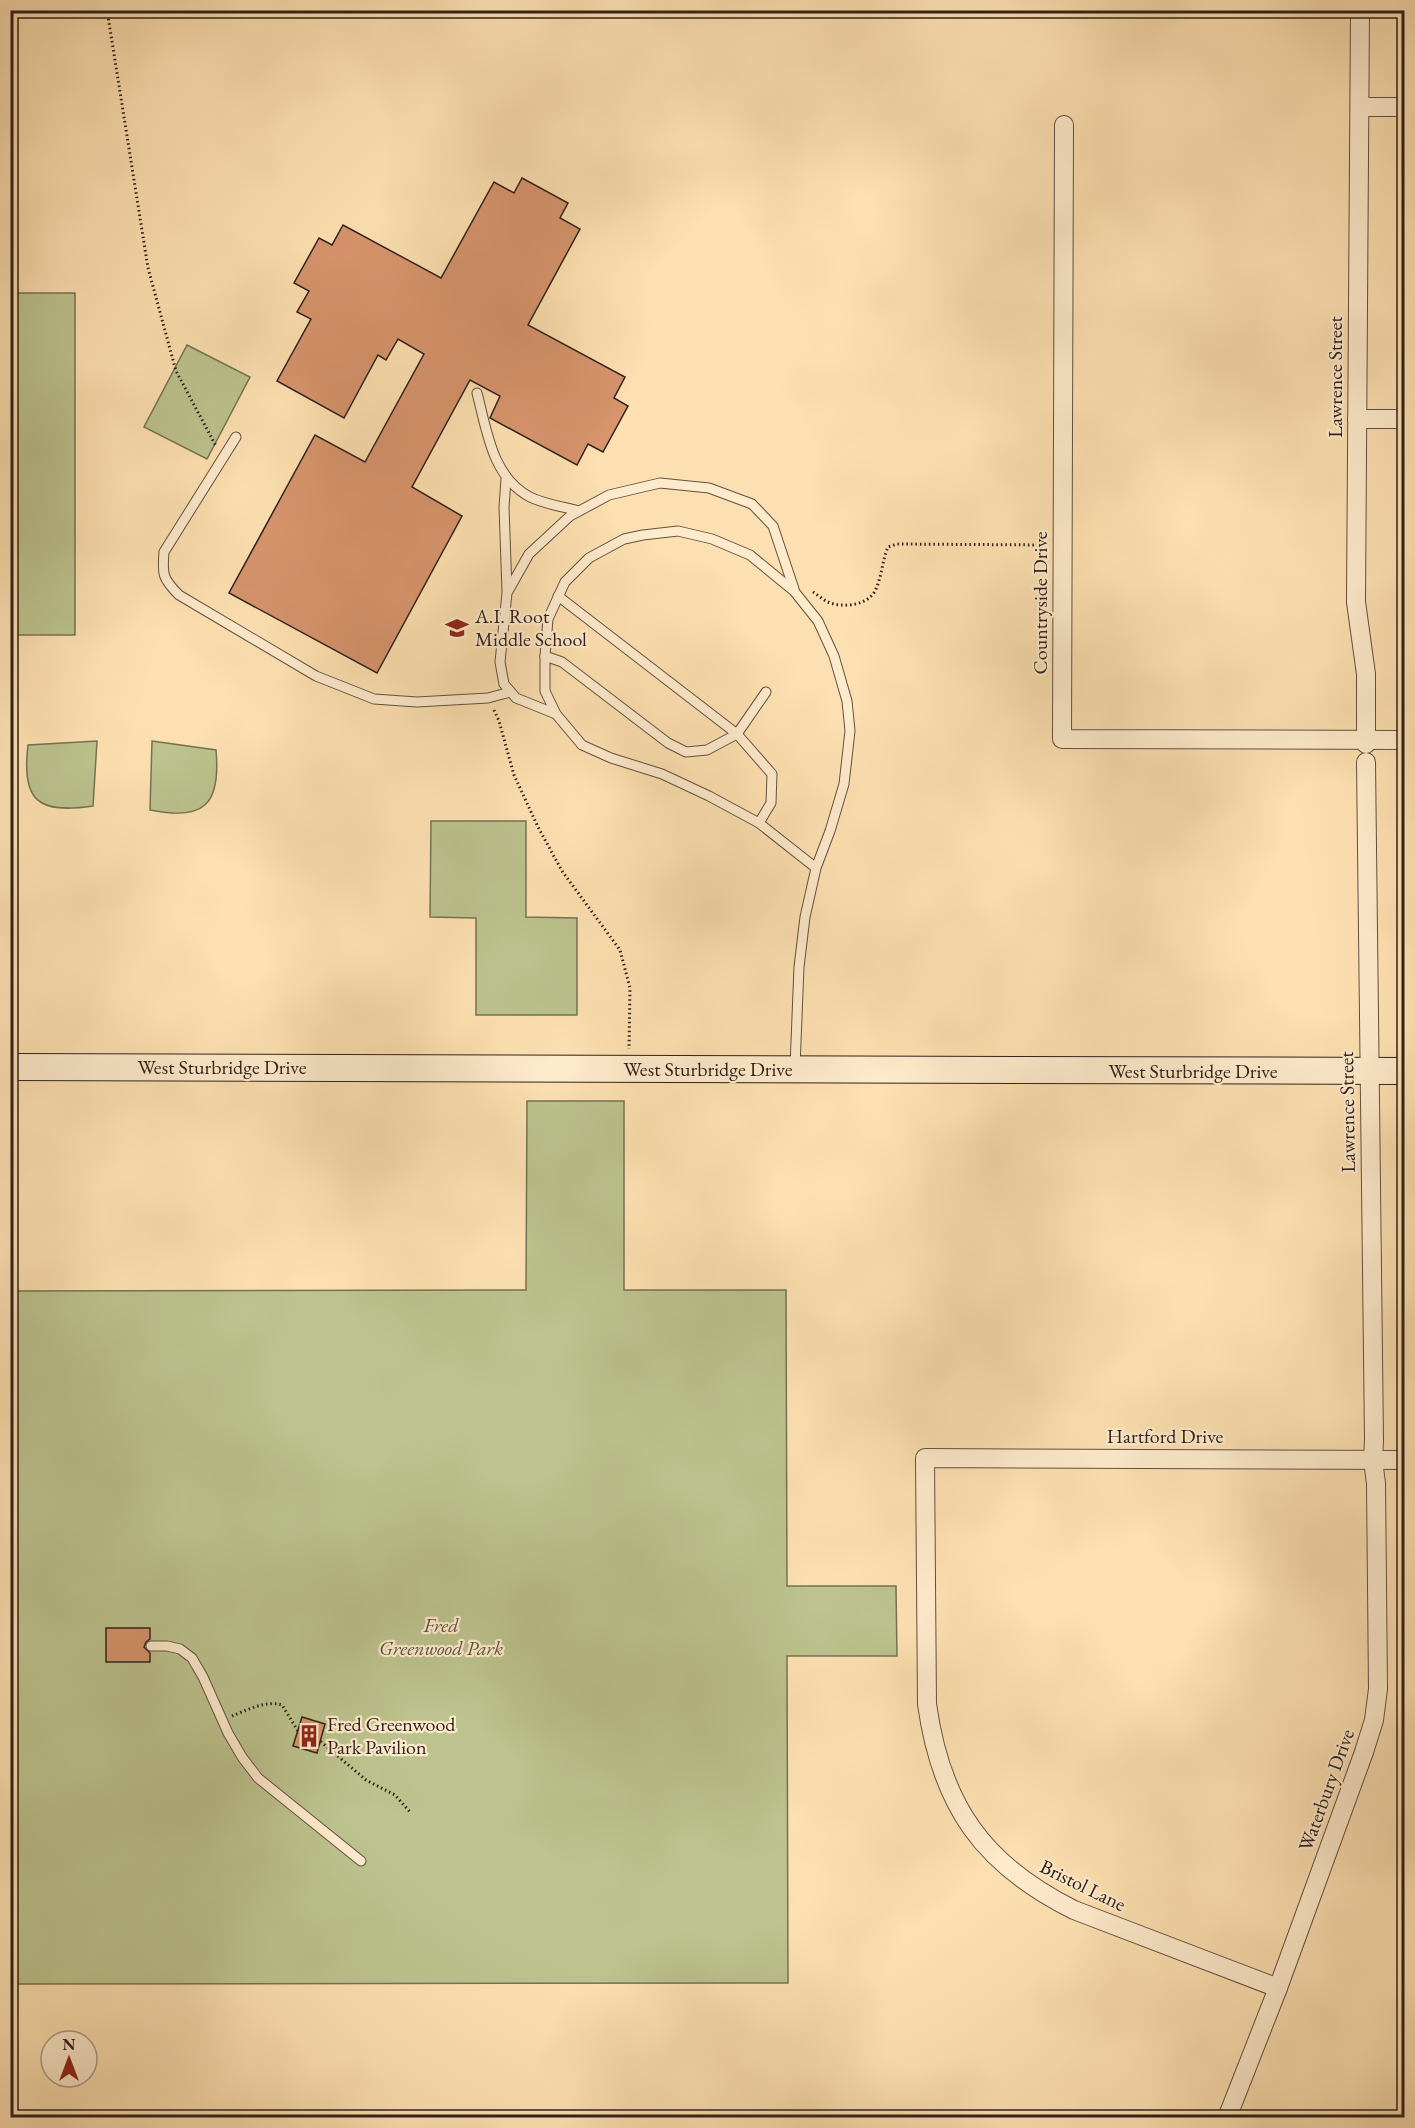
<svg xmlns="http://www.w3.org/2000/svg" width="1415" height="2128" font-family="'EB Garamond',serif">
<rect width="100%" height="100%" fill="#fde0b1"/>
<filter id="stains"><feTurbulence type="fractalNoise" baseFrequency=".00333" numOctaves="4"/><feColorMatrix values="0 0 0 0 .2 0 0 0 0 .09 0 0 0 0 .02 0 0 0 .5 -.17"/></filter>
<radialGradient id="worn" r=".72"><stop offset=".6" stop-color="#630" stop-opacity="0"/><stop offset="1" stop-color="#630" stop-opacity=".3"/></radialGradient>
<g fill="#bcc38e" stroke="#757255" stroke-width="1.5">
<path d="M10,293h65v342h-64z"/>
<path d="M187,345l63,32 -43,82 -63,-32z"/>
<path d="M97,741l-4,65c-54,8 -72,-4 -65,-61z"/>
<path d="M152,741l64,9c5,55 -12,71 -66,60z"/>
<path d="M431,821h95v96l51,1v97h-101v-97l-46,-1z"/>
<path d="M527,1101h97v189h162l1,296h109l1,70h-110l1,327 -777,1v-693l515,-1z"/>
</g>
<g fill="#d7946d" stroke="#2e201c" stroke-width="1.5">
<path d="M522,178l46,25 -8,15 20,11 -52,96 97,52 -11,21 14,8 -25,46 -15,-8 -11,21 -87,-47 10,-22 -30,-16 -58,107 50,29 -85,157 -148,-80 86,-158 50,27 59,-108 -26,-15 -12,21 -8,-5 -34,63 -67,-37 34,-62 -14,-7 12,-21 -15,-8 25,-45 13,7 11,-20 98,53 53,-96 20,11z"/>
<path d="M106,1628h44v11l-4,3 -2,5 6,6v9h-44z"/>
<path d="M302,1717l23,7 -8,29 -24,-7z"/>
</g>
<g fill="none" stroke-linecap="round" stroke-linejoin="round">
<g stroke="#625041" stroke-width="11">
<g id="lane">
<path d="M477,393c10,38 15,84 53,104 14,7 34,10 49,14"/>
<path d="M236,437l-72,115c-2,23 -1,27 15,43l137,81 58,23 43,3 71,-4 22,-6"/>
<path d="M506,479l-2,28 3,84"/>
<path d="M558,596l179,138 35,40 -1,29 -12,20"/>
<path d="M545,656l17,6 106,81 18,9 21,-2 30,-16 29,-42"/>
<path d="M556,714l-40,-16 -12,-14 -4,-22 7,-69 22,-39 41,-38 39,-21 51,-12 49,5 43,16 21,22 21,63"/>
<path d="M795,1067l4,-100 6,-50 11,-49 14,-37 14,-47 6,-53 -3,-30 -13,-45 -16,-35 -24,-30 -44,-36 -38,-16 -34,-8 -35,4 -19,4 -35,19 -24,24 -17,37 -3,37v35l11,23 26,31 29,13 51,16 47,22 50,27 57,45"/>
<path d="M151,1646h16l13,3 12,9 11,19 25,56 14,24 16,21 103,83"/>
</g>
</g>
<g stroke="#625041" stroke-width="20">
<g id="street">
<path d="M1360,10l-4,592 10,72v70"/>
<path d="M1360,107h44"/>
<path d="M1064,125l-2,614 342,1"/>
<path d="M1357,419h47"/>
<path d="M1278,1988l-204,-78c-91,-45 -133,-105 -147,-206l-2,-246 479,2"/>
<path d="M1227,2118l51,-130 86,-236 10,-32 4,-31 -2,-206 -3,-22 1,-21 -8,-678"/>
</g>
</g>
<g stroke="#2e201c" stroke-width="28">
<path id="secondary" d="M10,1067l1394,4"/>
</g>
<g stroke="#2e201c" stroke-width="3" stroke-dasharray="1.5 3" stroke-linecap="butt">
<path d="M107,10l41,258 28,103 40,75"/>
<path d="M813,592c5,3 10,8 15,10 14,6 39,4 47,-11 7,-14 7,-30 13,-44l9,-3 149,1"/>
<path d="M494,710l5,11 15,54 24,52 24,44 58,79 10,38 -1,61"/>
<path d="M232,1716c15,-6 34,-16 50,-11l16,26 10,7 12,3 46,39 29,15 15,17"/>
</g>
<use href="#lane" stroke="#feebcc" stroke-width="9"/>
<use href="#street" stroke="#feebcc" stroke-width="18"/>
<use href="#secondary" stroke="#feebcc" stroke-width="26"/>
</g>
<defs>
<g id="school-bare" transform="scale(1.8)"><path d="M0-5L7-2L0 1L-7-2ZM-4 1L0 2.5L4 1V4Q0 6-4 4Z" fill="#8f2418" stroke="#feebcc" stroke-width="2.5" paint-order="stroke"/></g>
<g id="building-bare" transform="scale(1.8)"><path d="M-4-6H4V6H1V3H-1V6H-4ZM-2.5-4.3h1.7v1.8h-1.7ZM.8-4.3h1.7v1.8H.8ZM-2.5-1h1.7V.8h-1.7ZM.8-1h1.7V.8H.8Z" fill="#8f2418" stroke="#feebcc" stroke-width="2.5" paint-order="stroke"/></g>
</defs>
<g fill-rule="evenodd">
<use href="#school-bare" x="457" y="628"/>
<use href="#building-bare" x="309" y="1736"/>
</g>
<g text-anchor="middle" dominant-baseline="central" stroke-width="4.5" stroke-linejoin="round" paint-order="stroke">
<g font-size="20" fill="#2e201c" stroke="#feebcc">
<text transform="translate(1335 377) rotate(-90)">Lawrence Street</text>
<text transform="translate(1040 603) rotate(-90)">Countryside Drive</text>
<text x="222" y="1067">West Sturbridge Drive</text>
<text x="708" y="1069">West Sturbridge Drive</text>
<text x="1193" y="1071">West Sturbridge Drive</text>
<text transform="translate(1347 1112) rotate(-91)">Lawrence Street</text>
<text x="1165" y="1436">Hartford Drive</text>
<text transform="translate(1326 1790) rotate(-70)">Waterbury Drive</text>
<text transform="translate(1083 1885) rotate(26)">Bristol Lane</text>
</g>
<g font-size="20" fill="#2e201c" stroke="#feebcc" text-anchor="start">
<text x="475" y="616">A.I. Root<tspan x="475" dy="23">Middle School</tspan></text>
<text x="327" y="1724">Fred Greenwood<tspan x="327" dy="23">Park Pavilion</tspan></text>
</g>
<g font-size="20" font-style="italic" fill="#59513e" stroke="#feebcc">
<text x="441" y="1625">Fred<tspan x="441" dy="23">Greenwood Park</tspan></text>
</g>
</g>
<rect width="1415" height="2128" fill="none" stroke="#fde0b1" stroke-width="36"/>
<rect x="12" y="12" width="1391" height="2104" fill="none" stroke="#2e201c" stroke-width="3"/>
<rect x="18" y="18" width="1379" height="2092" fill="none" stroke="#2e201c" stroke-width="1.5"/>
<g transform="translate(69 2059)"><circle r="28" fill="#feebcc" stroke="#ab9a86" stroke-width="1.5"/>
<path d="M0-4.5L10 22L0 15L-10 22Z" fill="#8f2418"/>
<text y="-9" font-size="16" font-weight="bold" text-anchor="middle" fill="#2e201c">N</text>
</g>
<rect width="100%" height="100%" filter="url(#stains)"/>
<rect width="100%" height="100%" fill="url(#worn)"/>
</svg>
